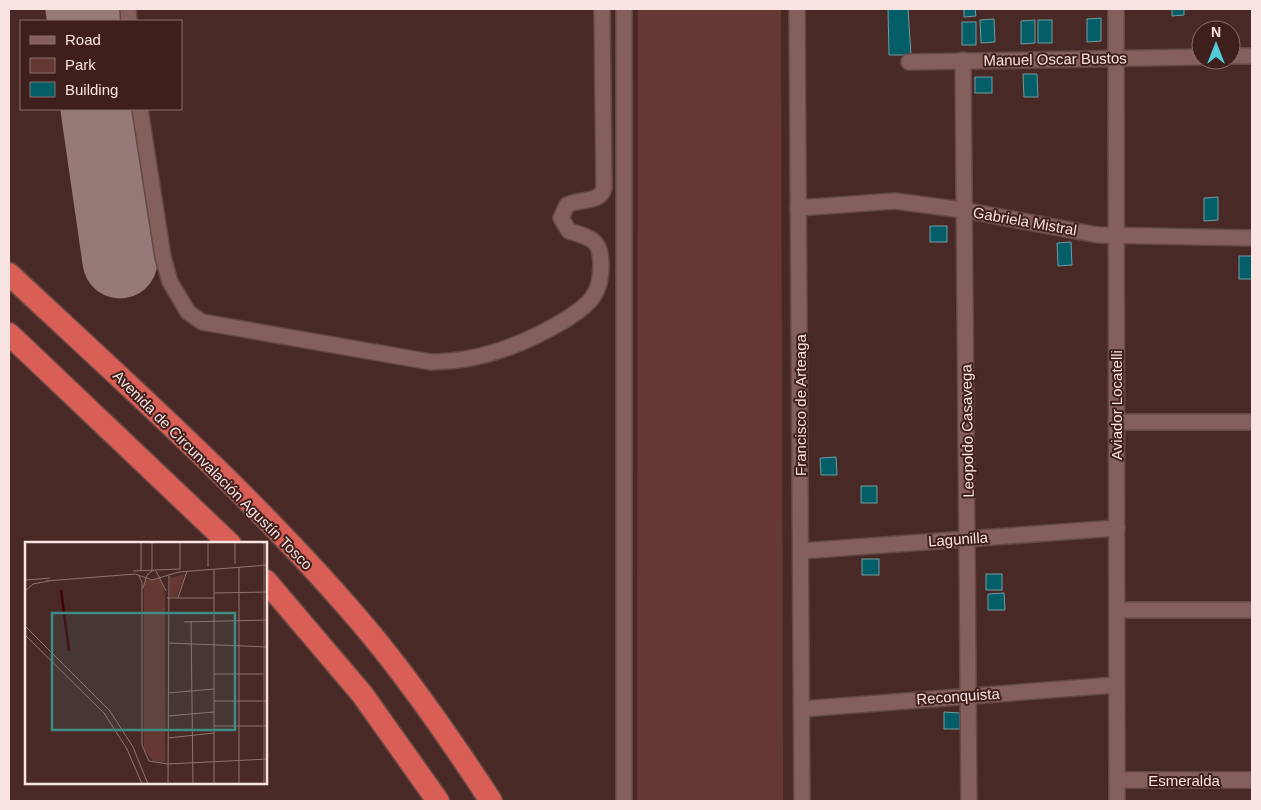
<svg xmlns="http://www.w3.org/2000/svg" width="1261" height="810" font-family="Arial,sans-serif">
<rect width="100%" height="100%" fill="#492926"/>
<path fill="#663834" d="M638,9h143l2,792h-146z"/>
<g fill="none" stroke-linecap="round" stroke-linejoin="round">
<g stroke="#967a78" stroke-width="75">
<path d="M83,9l2,12"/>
<path d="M98,109l22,152"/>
</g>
</g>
<g fill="#045e67" stroke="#709ca2">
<path d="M888,9h20l3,46h-22z"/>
<path d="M964,9h11l1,7 -12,1z"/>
<path d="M1172,9h12v6l-12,1z"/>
<path d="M1101,18v23l-14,1v-23z"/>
<path d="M994,19l1,23 -14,1 -1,-23z"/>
<path d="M1035,20v23l-14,1v-23z"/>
<rect x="1038" y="20" width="14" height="23"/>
<rect x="962" y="22" width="14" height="23"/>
<path d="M1023,74h14l1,23h-14z"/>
<rect x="975" y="77" width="17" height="16"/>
<path d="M1218,197v23l-14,1v-23z"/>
<rect x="930" y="226" width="17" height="16"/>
<path d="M1071,242l1,23 -14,1 -1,-23z"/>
<rect x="1239" y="256" width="13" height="23"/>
<path d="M836,457l1,18h-16l-1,-17z"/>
<rect x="861" y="486" width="16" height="17"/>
<rect x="862" y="559" width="17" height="16"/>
<rect x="986" y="574" width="16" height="16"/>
<path d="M1004,593l1,17h-17v-16z"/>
<path d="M944,712l16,1v16h-16z"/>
</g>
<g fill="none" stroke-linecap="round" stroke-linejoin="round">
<g stroke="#634845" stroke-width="18">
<g id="minor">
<path d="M128,9l1,12"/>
<path d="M797,9l5,792"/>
<path d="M1116,9l1,792"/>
<path d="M1231,56h21"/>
<path d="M963,60l6,741"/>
<path d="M909,62l292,-5"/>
<path d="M140,109l23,148 7,25 18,30 14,10 229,40c47,0 94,-18 134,-42 9,-6 21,-13 27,-22 7,-9 9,-21 9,-33 0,-26 -10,-27 -32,-34l-8,-13 6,-13c12,-7 33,-1 37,-17l-2,-179"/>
<path d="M798,208l97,-7 68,9 135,25 154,3"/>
<path d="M1116,422h136"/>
<path d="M801,551l316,-23"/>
<path d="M1117,610h135"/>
<path d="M802,709l313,-24"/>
<path d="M1117,780h135"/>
<path d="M624,801v-792"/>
</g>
</g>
<g stroke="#634845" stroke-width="25">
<g id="highway">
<path d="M9,274c124,116 252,229 361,359 44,53 83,110 121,168"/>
<path d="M9,334l221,210"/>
<path d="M266,581l96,113 76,107"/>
</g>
</g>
<use href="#minor" stroke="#845f5b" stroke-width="15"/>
<use href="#highway" stroke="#d95e56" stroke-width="22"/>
</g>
<g text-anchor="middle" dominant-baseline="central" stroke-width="4" stroke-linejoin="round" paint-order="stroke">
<g font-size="15" fill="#fae4e2" stroke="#3e1f1c">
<text transform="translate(1055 59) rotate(-1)">Manuel Oscar Bustos</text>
<text transform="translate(1025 221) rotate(10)">Gabriela Mistral</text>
<text transform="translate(800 405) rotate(-90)">Francisco de Arteaga</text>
<text transform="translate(1116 405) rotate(-90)">Aviador Locatelli</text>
<text transform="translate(967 431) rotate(-91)">Leopoldo Casavega</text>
<text transform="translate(213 470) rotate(45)">Avenida de Circunvalación Agustín Tosco</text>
<text transform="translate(958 539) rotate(-4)">Lagunilla</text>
<text transform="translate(958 696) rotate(-4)">Reconquista</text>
<text x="1184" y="780">Esmeralda</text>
</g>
</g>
<g transform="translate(25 542)">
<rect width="242" height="242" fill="#492926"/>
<path d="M160,32l-8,23h-7v-19zM136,37l4,14v169l-12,-1 -9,-12v-162l2,-7z" fill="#663834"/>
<path fill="none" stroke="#410204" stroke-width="2.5" d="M36,48l8,61"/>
<path fill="none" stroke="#907471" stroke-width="1" d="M116,0v29M155,0v27M183,0v25M210,22v-22M214,25v217M189,28v214M108,29l47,-2M131,29l10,20M114,34l3,6v163l7,16 19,3 100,-5M1,38l24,-2M21,39l89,-7 17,6 27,-8 89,-7M118,46l4,-13 5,-4v-29M0,49l8,-7 16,-3M189,51l54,-1M142,56h47M153,56l9,-27M166,79l2,163M159,80l84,-2M0,84l85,85 23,36 15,37M0,93l79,78 23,36 15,35M143,101l100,4M189,132h50M143,151l46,-4M189,159h54M143,174l46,-4M189,184h54M143,196l46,-5M143,242l1,-208M239,242v-242"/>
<path fill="#3e8c85" fill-opacity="0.15" stroke="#3e8c85" stroke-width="2.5" d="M27,71h183v117h-183z"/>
<rect width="242" height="242" fill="none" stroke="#fae4e2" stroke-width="2.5"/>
</g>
<rect width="1261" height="810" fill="none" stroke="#fae4e2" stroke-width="20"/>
<rect x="20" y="20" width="162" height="90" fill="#3e1f1c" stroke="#896e6b"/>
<rect x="30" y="36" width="25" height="8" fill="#845f5b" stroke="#896e6b"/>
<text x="65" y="45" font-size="15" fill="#fae4e2">Road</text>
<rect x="30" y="58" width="25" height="15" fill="#663834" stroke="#896e6b"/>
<text x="65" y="70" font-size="15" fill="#fae4e2">Park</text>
<rect x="30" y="82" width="25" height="15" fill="#045e67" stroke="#896e6b"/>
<text x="65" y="95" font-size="15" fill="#fae4e2">Building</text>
<g transform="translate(1216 45)"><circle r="24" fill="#3e1f1c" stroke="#896e6b"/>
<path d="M0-4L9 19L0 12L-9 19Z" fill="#53cbda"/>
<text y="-8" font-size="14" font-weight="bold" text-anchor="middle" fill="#fae4e2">N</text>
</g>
</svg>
